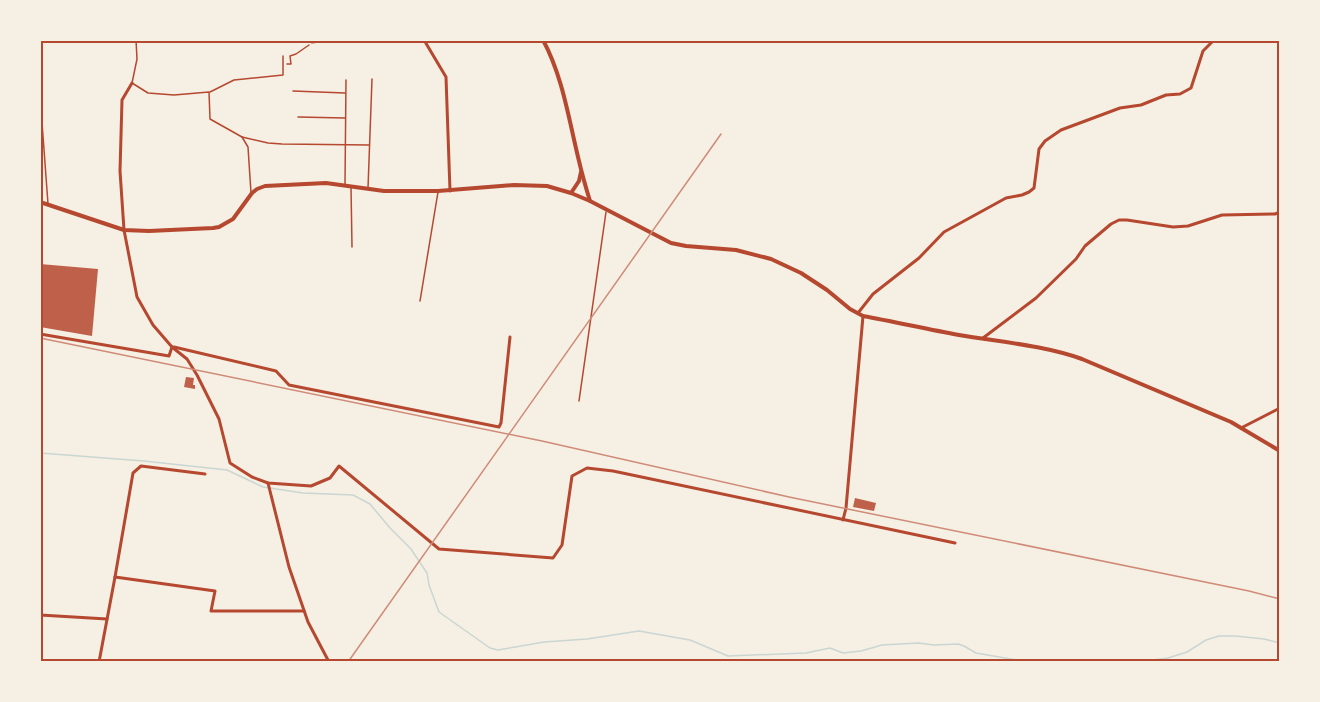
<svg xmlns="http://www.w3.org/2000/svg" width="1320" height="702" font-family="'Archivo Narrow',sans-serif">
<rect width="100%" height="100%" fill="#f6efe4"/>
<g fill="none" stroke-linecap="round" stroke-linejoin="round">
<g stroke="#c9d6d2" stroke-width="1.5">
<path d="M40,453l104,8 83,9 36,17 40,6 50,2 17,9 20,24 21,21 16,24 2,12 10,27 51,36 8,2 46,-8 43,-3 52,-8 51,9 38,16 78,-3 24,-5 13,5 18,-2 21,-6 36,-2 16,2 24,-1 6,2 12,7 52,9"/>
<path d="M1139,662l29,-4 19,-6 19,-12 13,-4h16l29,3 16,4"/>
</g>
</g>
<g fill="#bf614a">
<path d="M40,264l58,5 -6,67 -52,-9z"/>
<path d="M186,377l8,1 -1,7h2v4l-11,-2z"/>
<path d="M855,498l21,5 -2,8 -21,-4z"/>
</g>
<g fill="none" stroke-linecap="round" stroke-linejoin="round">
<path stroke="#b5482f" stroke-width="1.5" d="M287,64h4l-1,-8 6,-2 13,-9"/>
<g stroke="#b5482f" stroke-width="1.5">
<path d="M136,40l1,19 -5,24 16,10 26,2 35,-3 1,27 32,18 6,10 3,46"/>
<path d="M293,91l52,2"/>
<path d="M210,92l24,-12 49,-5v-19"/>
<path d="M40,95l8,109"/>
<path d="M298,117l47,1"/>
<path d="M242,137l26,6 14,1 87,1"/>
<path d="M345,184l1,-104"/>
<path d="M351,187l1,60"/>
<path d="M368,188l4,-109"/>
<path d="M420,301l18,-109"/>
<path d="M579,401l27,-189"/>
</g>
<g stroke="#b5482f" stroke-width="3">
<path d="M424,40l22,37 4,114"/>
<path d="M312,42l16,-2"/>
<path d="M132,83l-10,17 -2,71 4,59 13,67 16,28 19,22 15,12 10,16 22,44 11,44 22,14 16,6 43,3 19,-8 9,-12 100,83 114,9 9,-13 10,-69 15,-8 26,3 342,72"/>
<path d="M858,313l15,-19 46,-36 25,-26 62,-34 16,-3 7,-3 5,-4 5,-39 6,-8 16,-11 59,-22 21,-3 25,-10 14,-1 11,-6 12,-37 11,-11"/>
<path d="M40,334l129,22 3,-9"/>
<path d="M983,338l53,-40 40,-39 9,-13 26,-22 8,-4h8l46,7 15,-1 34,-11 53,-1 5,-2"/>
<path d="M174,347l102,24 13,14 210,42 2,-4 9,-86"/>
<path d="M1241,428l39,-20"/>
<path d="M268,483l21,84 19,55 21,40"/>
<path d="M843,520l3,-12 17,-192"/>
<path d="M115,577l18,-104 8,-7 64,8"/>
<path d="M40,615l67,4"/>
<path d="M99,662l16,-85 100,14 -4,20h93"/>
</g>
<g stroke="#b5482f" stroke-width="4">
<path d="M543,40c20,37 26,81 36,121 3,13 7,27 11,40"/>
<path d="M571,193l8,-12 2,-9"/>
</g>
<path stroke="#b5482f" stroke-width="4" d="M40,202l84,28 25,1 64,-3 6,-1 14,-8 19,-26 5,-4 8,-3 61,-3 58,8h54l76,-6 33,1 24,7 19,8 81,42 15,3 50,4 35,9 30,14 26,17 23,19 13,7c32,6 64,13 96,19 41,7 83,10 123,24l149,63 49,29"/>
<g stroke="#cf8b77" stroke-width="1.5">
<path d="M40,338l502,103 247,56 460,94 31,8"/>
<path d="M348,662l373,-528"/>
</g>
</g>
<rect width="1320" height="702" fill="none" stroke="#f6efe4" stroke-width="84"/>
<rect x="42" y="42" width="1236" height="618" fill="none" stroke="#b5482f" stroke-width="2"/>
</svg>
